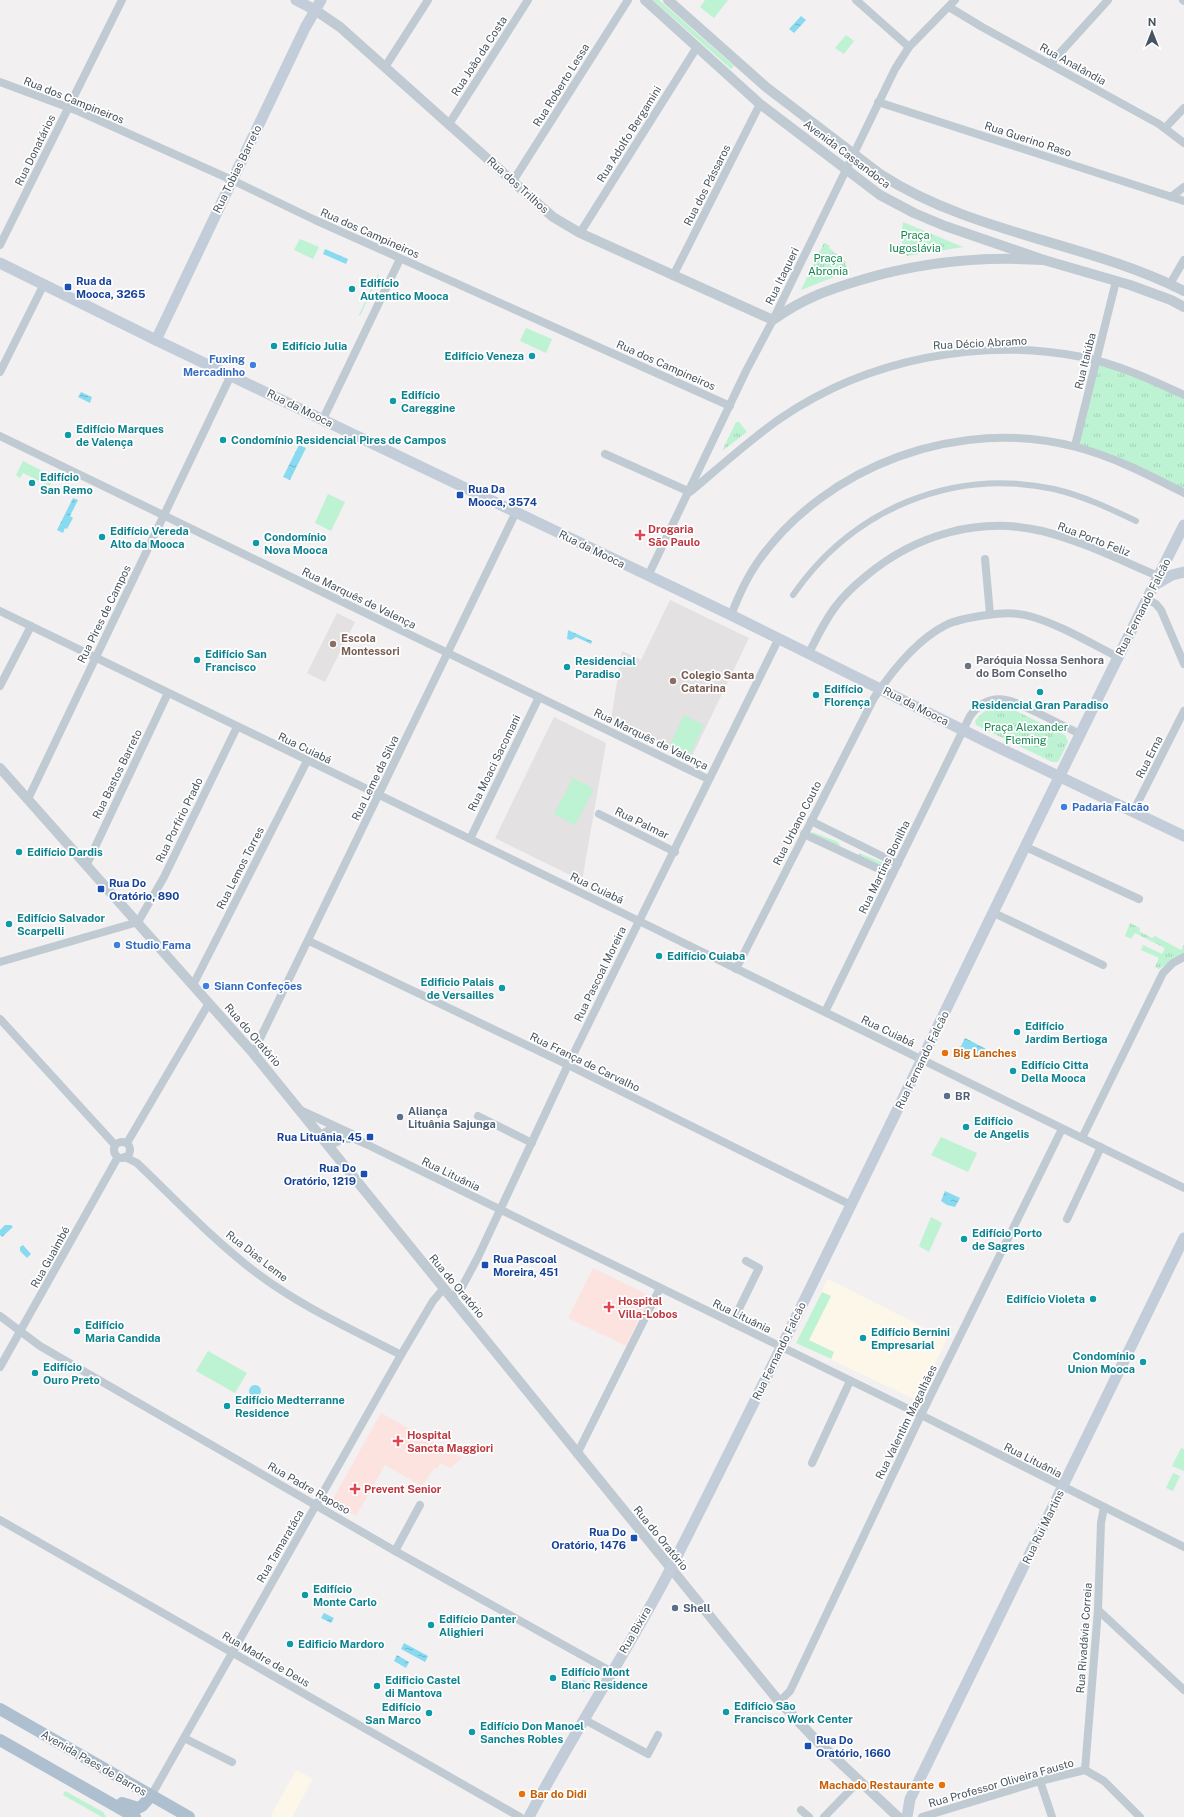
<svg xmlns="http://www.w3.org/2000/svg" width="1184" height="1817" font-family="'Public Sans',sans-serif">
<defs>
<pattern id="park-tufts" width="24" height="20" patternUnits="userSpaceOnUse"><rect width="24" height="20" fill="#bdf2d2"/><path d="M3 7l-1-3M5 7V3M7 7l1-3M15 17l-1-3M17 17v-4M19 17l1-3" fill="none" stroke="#a4d1b7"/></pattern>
<pattern id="water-ripples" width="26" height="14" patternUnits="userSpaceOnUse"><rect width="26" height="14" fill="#88daf1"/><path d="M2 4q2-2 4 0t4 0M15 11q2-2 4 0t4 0" fill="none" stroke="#71b3c6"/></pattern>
</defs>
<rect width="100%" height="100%" fill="#f2f0f0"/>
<g fill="#fdf7e9">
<path d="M828,1279l119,60 -29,60h-4l-118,-56z"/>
<path d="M296,1770l17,9 -21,38h-22z"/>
</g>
<g fill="#e3e1e2">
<path d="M670,600l79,38 -58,120 -80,-39 11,-68 19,9z"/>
<path d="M337,613l18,9 -30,60 -18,-9z"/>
<path d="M554,717l52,26 -24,138 -87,-43z"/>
</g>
<g fill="#fce3e0">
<path d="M593,1268l57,28 -24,50 -58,-28z"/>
<path d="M381,1413l81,45 -12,10 -9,-5 -4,6 -3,-1 -12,18 -37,-21 -29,51 -22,-13 -1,-4z"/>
</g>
<g fill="url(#park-tufts)">
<path d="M903,222l60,25 -56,9 -6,-17z"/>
<path d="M824,243l6,3 -1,2 17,14 -1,2 4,7 -48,19z"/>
<path d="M1099,362l85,36v96l-109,-48z"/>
<path d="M736,422h3l8,10 -25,19z"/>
<path d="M998,706l16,4 51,25 3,7 -10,20h-6l-76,-37 -1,-4c6,-8 13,-13 23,-15z"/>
<path d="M813,832l25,10 2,3 -2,1 -26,-13z"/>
<path d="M859,853l25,10 2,3 -2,1 -25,-11z"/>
<path d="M1130,923l10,5 -1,3 13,7 3,-2 26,14 3,-5v8l-25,16 -4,-2 4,-9 -18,-8 2,-5 19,9 3,-6 -30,-15 -4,6 -6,-3z"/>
</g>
<g fill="#bdf2d2">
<path d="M653,0h6l75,66 -3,3z"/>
<path d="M705,0h23l-14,18 -14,-11z"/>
<path d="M846,35l8,6 -10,13 -9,-6z"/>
<path d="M300,239l19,8 -6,12 -19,-9z"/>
<path d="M378,274l1,1 -19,41 -1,-1z"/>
<path d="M526,328l26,11 -6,14 -26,-12z"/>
<path d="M23,461l31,16 -4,9 -27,-13 -3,5 -4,-3z"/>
<path d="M328,494l17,8 -14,29 -16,-8z"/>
<path d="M684,715l20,10 -15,31 -20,-9z"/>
<path d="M573,778l21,11 -19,36 -21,-11z"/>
<path d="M941,1137l36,16 -9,19 -37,-17z"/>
<path d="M931,1217l11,6 -13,29 -10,-6z"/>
<path d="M822,1292l9,4 -22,44 25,12 -3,7 -35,-16z"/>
<path d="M208,1351l39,22 -12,20 -39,-22z"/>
<path d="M1181,1448l3,1v22l-12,-5z"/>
<path d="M1173,1473l7,3 -7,15 -7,-3z"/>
<path d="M65,1791l38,21 3,5h-4l-39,-22z"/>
</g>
<g fill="url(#water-ripples)">
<path d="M801,16l5,4 -12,13 -5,-4z"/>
<path d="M325,249l23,10 -2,5 -23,-10z"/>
<path d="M81,392l11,5 -2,6 -12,-6z"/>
<path d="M299,445l7,3 -16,32 -7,-3z"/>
<path d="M73,498l5,2 -8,16 3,2 -6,11 -2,-1 -2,5 -6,-3z"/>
<path d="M568,630l24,11 -1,3 -15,-7 -5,3 -4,-1z"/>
<path d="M965,1038l21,11 -5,8 -13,-7 -5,10 -7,-4z"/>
<path d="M945,1191l15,7 -5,9 -8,-2 -6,-4z"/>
<path d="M5,1225h6l2,2 -11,10 -2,-2v-5z"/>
<path d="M23,1245l8,9 -4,4 -7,-7v-4z"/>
<circle cx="255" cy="1391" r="6"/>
<path d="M324,1613l10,5 -3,5 -10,-5z"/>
<path d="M404,1643l24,13 -3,6 -24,-13z"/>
<path d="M397,1655l12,7 -3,6 -12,-7z"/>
<path d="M583,1680l6,3 -5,9 -6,-4z"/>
</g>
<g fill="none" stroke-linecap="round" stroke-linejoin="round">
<path stroke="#c0cad2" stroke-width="6" d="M793,595c59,-85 158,-128 261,-106 29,7 55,19 82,32"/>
<g stroke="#c0cad2" stroke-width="8">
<path d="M856,0l53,47"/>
<path d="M1183,0l1,1"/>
<path d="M949,7l33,20 177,97 25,19"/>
<path d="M1050,64l58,-64"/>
<path d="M385,67l43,-67"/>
<path d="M0,82l78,29 154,69 83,40 415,186"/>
<path d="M878,102l306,99"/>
<path d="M449,124l79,-124"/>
<path d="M1165,128l19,-20"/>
<path d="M513,181l115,-181"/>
<path d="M1171,197l13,-10"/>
<path d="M580,233l117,-186"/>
<path d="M0,245l122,-245"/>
<path d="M673,276l87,-172"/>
<path d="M1170,284l14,-24"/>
<path d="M0,372l44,-88"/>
<path d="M323,419l77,-160"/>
<path d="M0,436l708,343"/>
<path d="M1075,446l41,-165"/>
<path d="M605,454l85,38c30,-25 59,-52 91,-74 86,-59 200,-81 301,-61 35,7 70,23 102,38"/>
<path d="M985,559l5,55"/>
<path d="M648,576l98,-205 27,-51 122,-251 14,-22 46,-47"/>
<path d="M1147,599l9,5 5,6 23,54"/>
<path d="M0,611l639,310 545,267"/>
<path d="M731,615c7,-18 15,-36 26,-52 68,-98 203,-147 319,-116 38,10 73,28 108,46"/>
<path d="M809,653c8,-16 16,-33 27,-47 8,-11 19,-21 30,-30 49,-41 113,-60 176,-45 40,10 78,29 116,45"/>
<path d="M0,686l31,-60"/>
<path d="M28,799l203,-424"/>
<path d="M1133,812l51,-101"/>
<path d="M599,814l76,38"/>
<path d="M811,821l87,43"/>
<path d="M804,834l88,41"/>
<path d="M470,839l69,-142"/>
<path d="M1026,847l113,52"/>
<path d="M87,864l81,-171"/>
<path d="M994,913l109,52"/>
<path d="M309,941l259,124 283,140"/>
<path d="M0,962l138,-40 26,-45 73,-150"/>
<path d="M736,969l138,-271c18,-27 42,-58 72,-73 12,-6 28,-8 41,-10 14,-2 29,-3 42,1 30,8 61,27 89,41"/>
<path d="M193,985l114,-224"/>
<path d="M825,1012l145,-296c21,-28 43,-15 68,-3 14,7 28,14 42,21"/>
<path d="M0,1019l115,126"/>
<path d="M253,1053l263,-541"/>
<path d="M300,1110l52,24 3,5 11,5 555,271 263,132"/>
<path d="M478,1116l54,27"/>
<path d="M320,1135l11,-6h8"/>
<path d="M1082,1138l81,-165 10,-10 11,-6"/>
<circle cx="122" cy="1150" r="8"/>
<path d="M127,1143l82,-140"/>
<path d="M329,1146l14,-7h12"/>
<path d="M125,1157l12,6c40,38 78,79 121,111 44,33 95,56 143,81"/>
<path d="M1067,1219l34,-72"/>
<path d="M451,1298l11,-11 16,-30 90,-192 211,-427"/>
<path d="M0,1316l40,30 355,205 217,121"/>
<path d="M732,1323l27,-55 -13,-7"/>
<path d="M0,1367l118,-210"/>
<path d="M577,1454l83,-166"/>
<path d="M812,1463l38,-82"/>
<path d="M0,1520l520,297"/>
<path d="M395,1551l25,-46"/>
<path d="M1098,1610l86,80"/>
<path d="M779,1702l11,-11 131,-276 141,-286"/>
<path d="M585,1720l63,34 10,-19"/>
<path d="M184,1738l48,24"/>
<path d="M1085,1770l13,-160 3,-87 3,-16"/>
<path d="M1040,1781l12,36"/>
<path d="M151,1796l250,-441 32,-54 11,-13"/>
<path d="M801,1810l8,7"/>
<path d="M824,1817l35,-36"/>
<path d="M922,1817l118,-36 45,-11 19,11 36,36"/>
</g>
<g stroke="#c0cad2" stroke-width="10">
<path d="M645,0l115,104 120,91 34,18 31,13 99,34 86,25 41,15 13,7"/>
<path d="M668,0l98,87 114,87c92,60 207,68 304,117"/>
<path d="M315,10l25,17 197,176 16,14 27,16 193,87c29,-21 54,-30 88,-40 60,-18 121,-24 183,-20"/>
<path d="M0,768l253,285 524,646 38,40 83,78"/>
</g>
<g stroke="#c2cdd9" stroke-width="11">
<path d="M296,0l19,10"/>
<path d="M0,263l156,77 575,275 258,128 195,93"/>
<path d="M156,340l149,-312 16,-28"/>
<path d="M1153,586l19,-11 12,-3"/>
<path d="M529,1817c45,-86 100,-167 144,-253 175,-344 337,-694 511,-1039"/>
<path d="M907,1817l3,-18 274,-561"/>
</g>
<g stroke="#aebfd0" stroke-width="12">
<path d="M0,1709l189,108"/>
<path d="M0,1740l135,77"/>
<path d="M122,1803l16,5 4,-2 9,-10"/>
</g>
</g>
<g fill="#1a4fb4" stroke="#fff" stroke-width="1.5">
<rect x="64" y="283" width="8" height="8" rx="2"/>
<rect x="456" y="491" width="8" height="8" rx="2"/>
<rect x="97" y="885" width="8" height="8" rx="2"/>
<rect x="366" y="1133" width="8" height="8" rx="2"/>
<rect x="360" y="1170" width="8" height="8" rx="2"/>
<rect x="481" y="1261" width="8" height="8" rx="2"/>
<rect x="630" y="1534" width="8" height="8" rx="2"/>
<rect x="804" y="1742" width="8" height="8" rx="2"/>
</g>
<g fill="#0f9aa8" stroke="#fff" stroke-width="1.5">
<circle cx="352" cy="289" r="4"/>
<circle cx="274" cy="346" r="4"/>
<circle cx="532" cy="356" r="4"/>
<circle cx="393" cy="401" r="4"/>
<circle cx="68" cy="435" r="4"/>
<circle cx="223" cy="440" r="4"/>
<circle cx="32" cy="483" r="4"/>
<circle cx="102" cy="537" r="4"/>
<circle cx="256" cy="543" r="4"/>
<circle cx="197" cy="660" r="4"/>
<circle cx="567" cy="667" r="4"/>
<circle cx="1040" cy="692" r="4"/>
<circle cx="816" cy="695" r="4"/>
<circle cx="19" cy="852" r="4"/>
<circle cx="9" cy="924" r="4"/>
<circle cx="659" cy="956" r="4"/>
<circle cx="502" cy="988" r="4"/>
<circle cx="1017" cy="1032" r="4"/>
<circle cx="1013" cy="1071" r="4"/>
<circle cx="966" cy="1127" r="4"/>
<circle cx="964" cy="1239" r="4"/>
<circle cx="1093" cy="1299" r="4"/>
<circle cx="77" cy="1331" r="4"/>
<circle cx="863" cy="1338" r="4"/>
<circle cx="1143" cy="1362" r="4"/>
<circle cx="35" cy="1373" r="4"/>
<circle cx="227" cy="1406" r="4"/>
<circle cx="305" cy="1595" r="4"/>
<circle cx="431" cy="1625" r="4"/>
<circle cx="290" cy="1644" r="4"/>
<circle cx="553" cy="1678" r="4"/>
<circle cx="377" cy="1686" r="4"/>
<circle cx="726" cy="1712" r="4"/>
<circle cx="429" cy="1713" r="4"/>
<circle cx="472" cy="1732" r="4"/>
</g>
<g fill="#3f7fe0" stroke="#fff" stroke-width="1.5">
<circle cx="253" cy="365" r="4"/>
<circle cx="1064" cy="807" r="4"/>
<circle cx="117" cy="945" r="4"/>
<circle cx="206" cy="986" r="4"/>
</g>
<g fill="#e0444e" stroke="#fff" stroke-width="1.5">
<path d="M638 529h4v4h4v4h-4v4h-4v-4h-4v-4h4z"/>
<path d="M607 1301h4v4h4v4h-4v4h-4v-4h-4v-4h4z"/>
<path d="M396 1435h4v4h4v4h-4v4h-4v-4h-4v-4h4z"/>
<path d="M353 1483h4v4h4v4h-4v4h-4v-4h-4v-4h4z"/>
</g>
<g fill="#8d6e63" stroke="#fff" stroke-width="1.5">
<circle cx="333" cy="644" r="4"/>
<circle cx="673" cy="681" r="4"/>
</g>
<circle fill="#6b7280" stroke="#fff" stroke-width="1.5" cx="968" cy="666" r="4"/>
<g fill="#e8710a" stroke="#fff" stroke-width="1.5">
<circle cx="945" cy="1053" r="4"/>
<circle cx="942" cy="1785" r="4"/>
<circle cx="522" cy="1794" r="4"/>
</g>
<g fill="#5c6f8a" stroke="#fff" stroke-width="1.5">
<circle cx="947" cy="1096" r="4"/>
<circle cx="400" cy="1117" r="4"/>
<circle cx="675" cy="1608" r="4"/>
</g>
<g text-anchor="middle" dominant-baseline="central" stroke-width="3.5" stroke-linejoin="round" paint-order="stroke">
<g font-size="11" fill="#47535e" stroke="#fff">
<text transform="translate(479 56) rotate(-57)">Rua João da Costa</text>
<text transform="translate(1073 64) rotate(29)">Rua Analândia</text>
<text transform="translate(561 85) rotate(-58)">Rua Roberto Lessa</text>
<text transform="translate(74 100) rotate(22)">Rua dos Campineiros</text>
<text transform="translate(629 134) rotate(-58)">Rua Adolfo Bergamini</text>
<text transform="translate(1028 139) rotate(18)">Rua Guerino Raso</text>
<text transform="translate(35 150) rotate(-64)">Rua Donatários</text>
<text transform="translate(847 154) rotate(37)">Avenida Cassandoca</text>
<text transform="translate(237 169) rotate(-64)">Rua Tobias Barreto</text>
<text transform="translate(518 185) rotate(42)">Rua dos Trilhos</text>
<text transform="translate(707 185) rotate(-63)">Rua dos Pássaros</text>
<text transform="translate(370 233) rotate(24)">Rua dos Campineiros</text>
<text transform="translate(782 276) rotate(-64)">Rua Itaqueri</text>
<text transform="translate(980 343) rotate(-3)">Rua Décio Abramo</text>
<text transform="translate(1085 361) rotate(-76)">Rua Itaiúba</text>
<text transform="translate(666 365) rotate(24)">Rua dos Campineiros</text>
<text transform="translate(300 408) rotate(26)">Rua da Mooca</text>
<text transform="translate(1094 539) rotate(21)">Rua Porto Feliz</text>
<text transform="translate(592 549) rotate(26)">Rua da Mooca</text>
<text transform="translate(359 598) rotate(26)">Rua Marquês de Valença</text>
<text transform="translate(1143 607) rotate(-63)">Rua Fernando Falcão</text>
<text transform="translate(104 614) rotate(-64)">Rua Pires de Campos</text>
<text transform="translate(916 706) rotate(27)">Rua da Mooca</text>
<text transform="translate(651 739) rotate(26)">Rua Marquês de Valença</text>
<text transform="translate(305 748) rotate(26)">Rua Cuiabá</text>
<text transform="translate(1149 757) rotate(-63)">Rua Erna</text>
<text transform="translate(494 763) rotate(-64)">Rua Moaci Sacomani</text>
<text transform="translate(117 774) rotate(-64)">Rua Bastos Barreto</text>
<text transform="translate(375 778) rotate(-64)">Rua Leme da Silva</text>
<text transform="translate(179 820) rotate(-64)">Rua Porfírio Prado</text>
<text transform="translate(642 823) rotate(26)">Rua Palmar</text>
<text transform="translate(797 823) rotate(-63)">Rua Urbano Couto</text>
<text transform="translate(884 867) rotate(-64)">Rua Martins Bonilha</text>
<text transform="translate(240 868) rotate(-63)">Rua Lemos Torres</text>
<text transform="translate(597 888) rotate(26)">Rua Cuiabá</text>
<text transform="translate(600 974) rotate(-64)">Rua Pascoal Moreira</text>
<text transform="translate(888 1031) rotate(26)">Rua Cuiabá</text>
<text transform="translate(253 1035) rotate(49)">Rua do Oratório</text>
<text transform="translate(922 1060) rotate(-64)">Rua Fernando Falcão</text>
<text transform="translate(585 1062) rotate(26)">Rua França de Carvalho</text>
<text transform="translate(451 1174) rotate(26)">Rua Lituânia</text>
<text transform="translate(257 1256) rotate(38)">Rua Dias Leme</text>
<text transform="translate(50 1257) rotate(-61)">Rua Guaimbé</text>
<text transform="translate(457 1286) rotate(50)">Rua do Oratório</text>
<text transform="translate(742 1316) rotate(26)">Rua Lituânia</text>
<text transform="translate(779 1351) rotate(-64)">Rua Fernando Falcão</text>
<text transform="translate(906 1422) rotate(-64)">Rua Valentim Magalhães</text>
<text transform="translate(1033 1460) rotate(27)">Rua Lituânia</text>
<text transform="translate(309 1488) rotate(30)">Rua Padre Raposo</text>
<text transform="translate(1043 1527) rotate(-64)">Rua Rui Martins</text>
<text transform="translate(661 1538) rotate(51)">Rua do Oratório</text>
<text transform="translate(280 1546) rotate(-60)">Rua Tamaratáca</text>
<text transform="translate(635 1630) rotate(-60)">Rua Bixira</text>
<text transform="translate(1084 1638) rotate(-86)">Rua Rivadávia Correia</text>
<text transform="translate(266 1659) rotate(30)">Rua Madre de Deus</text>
<text transform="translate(94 1763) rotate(30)">Avenida Paes de Barros</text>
<text transform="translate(1001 1783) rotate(-16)">Rua Professor Oliveira Fausto</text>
</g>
<g font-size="11" fill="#13854d" stroke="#fff">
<text x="915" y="235">Praça<tspan x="915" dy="13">Iugoslávia</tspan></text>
<text x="828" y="258">Praça<tspan x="828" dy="13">Abronia</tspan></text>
<text x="1026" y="727">Praça Alexander<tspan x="1026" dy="13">Fleming</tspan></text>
</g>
<g font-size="11" font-weight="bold" fill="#164399" stroke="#fff" text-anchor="start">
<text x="76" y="281">Rua da<tspan x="76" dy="13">Mooca, 3265</tspan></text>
<text x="468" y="489">Rua Da<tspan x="468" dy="13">Mooca, 3574</tspan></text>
<text x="109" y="883">Rua Do<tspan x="109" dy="13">Oratório, 890</tspan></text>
<text x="362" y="1137" text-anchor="end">Rua Lituânia, 45</text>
<text x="356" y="1168" text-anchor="end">Rua Do<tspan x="356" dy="13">Oratório, 1219</tspan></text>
<text x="493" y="1259">Rua Pascoal<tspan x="493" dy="13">Moreira, 451</tspan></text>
<text x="626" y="1532" text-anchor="end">Rua Do<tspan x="626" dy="13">Oratório, 1476</tspan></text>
<text x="816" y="1740">Rua Do<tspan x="816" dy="13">Oratório, 1660</tspan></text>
</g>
<g font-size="11" font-weight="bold" fill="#0d838f" stroke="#fff" text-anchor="start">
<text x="360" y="283">Edifício<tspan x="360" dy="13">Autentico Mooca</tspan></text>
<text x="282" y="346">Edifício Julia</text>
<text x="524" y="356" text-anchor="end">Edifício Veneza</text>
<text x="401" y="395">Edifício<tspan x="401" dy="13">Careggine</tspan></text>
<text x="76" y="429">Edifício Marques<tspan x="76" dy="13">de Valença</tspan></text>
<text x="231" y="440">Condomínio Residencial Pires de Campos</text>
<text x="40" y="477">Edifício<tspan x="40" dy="13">San Remo</tspan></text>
<text x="110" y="531">Edifício Vereda<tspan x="110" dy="13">Alto da Mooca</tspan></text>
<text x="264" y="537">Condomínio<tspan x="264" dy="13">Nova Mooca</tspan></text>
<text x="205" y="654">Edifício San<tspan x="205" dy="13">Francisco</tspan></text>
<text x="575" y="661">Residencial<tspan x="575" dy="13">Paradiso</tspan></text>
<text x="824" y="689">Edifício<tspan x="824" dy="13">Florença</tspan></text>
<text x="1040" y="705" text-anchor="middle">Residencial Gran Paradiso</text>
<text x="27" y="852">Edifício Dardis</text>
<text x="17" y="918">Edifício Salvador<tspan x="17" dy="13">Scarpelli</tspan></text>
<text x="667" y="956">Edifício Cuiaba</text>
<text x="494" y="982" text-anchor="end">Edificio Palais<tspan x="494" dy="13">de Versailles</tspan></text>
<text x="1025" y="1026">Edifício<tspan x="1025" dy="13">Jardim Bertioga</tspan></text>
<text x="1021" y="1065">Edifício Citta<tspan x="1021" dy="13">Della Mooca</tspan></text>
<text x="974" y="1121">Edifício<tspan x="974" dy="13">de Angelis</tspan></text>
<text x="972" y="1233">Edifício Porto<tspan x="972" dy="13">de Sagres</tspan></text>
<text x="1085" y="1299" text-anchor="end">Edifício Violeta</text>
<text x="85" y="1325">Edifício<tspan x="85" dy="13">Maria Candida</tspan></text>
<text x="871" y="1332">Edifício Bernini<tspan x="871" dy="13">Empresarial</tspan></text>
<text x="1135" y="1356" text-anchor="end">Condomínio<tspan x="1135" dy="13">Union Mooca</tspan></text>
<text x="43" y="1367">Edifício<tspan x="43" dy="13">Ouro Preto</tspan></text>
<text x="235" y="1400">Edifício Medterranne<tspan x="235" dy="13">Residence</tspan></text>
<text x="313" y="1589">Edifício<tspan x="313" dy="13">Monte Carlo</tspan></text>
<text x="439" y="1619">Edifício Danter<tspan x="439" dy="13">Alighieri</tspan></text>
<text x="298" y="1644">Edificio Mardoro</text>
<text x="561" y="1672">Edifício Mont<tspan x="561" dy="13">Blanc Residence</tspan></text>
<text x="385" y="1680">Edificio Castel<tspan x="385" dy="13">di Mantova</tspan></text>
<text x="734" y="1706">Edifício São<tspan x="734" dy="13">Francisco Work Center</tspan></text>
<text x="421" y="1707" text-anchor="end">Edifício<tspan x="421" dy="13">San Marco</tspan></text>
<text x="480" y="1726">Edifício Don Manoel<tspan x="480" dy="13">Sanches Robles</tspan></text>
</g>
<g font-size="11" font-weight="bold" fill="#366cbe" stroke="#fff" text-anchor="start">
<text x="245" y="359" text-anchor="end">Fuxing<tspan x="245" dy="13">Mercadinho</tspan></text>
<text x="1072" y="807">Padaria Falcão</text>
<text x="125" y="945">Studio Fama</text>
<text x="214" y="986">Siann Confeções</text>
</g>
<g font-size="11" font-weight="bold" fill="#be3a42" stroke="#fff" text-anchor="start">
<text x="648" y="529">Drogaria<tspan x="648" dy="13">São Paulo</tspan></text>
<text x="618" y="1301">Hospital<tspan x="618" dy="13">Villa-Lobos</tspan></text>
<text x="407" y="1435">Hospital<tspan x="407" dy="13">Sancta Maggiori</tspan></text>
<text x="364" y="1489">Prevent Senior</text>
</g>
<g font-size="11" font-weight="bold" fill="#785e54" stroke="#fff" text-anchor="start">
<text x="341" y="638">Escola<tspan x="341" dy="13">Montessori</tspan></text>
<text x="681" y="675">Colegio Santa<tspan x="681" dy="13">Catarina</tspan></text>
</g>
<g font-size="11" font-weight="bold" fill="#5b616d" stroke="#fff" text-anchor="start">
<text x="976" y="660">Paróquia Nossa Senhora<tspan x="976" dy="13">do Bom Conselho</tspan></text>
</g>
<g font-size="11" font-weight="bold" fill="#c56008" stroke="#fff" text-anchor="start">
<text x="953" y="1053">Big Lanches</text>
<text x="934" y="1785" text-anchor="end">Machado Restaurante</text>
<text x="530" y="1794">Bar do Didi</text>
</g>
<g font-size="11" font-weight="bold" fill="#4e5e75" stroke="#fff" text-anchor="start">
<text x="955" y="1096">BR</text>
<text x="408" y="1111">Aliança<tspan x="408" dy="13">Lituânia Sajunga</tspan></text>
<text x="683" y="1608">Shell</text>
</g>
</g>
<g transform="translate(1152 32)" stroke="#ffffff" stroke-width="3" paint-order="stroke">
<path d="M0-3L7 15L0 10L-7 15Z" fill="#47535e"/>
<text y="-6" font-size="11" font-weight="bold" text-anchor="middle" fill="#47535e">N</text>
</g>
</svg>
